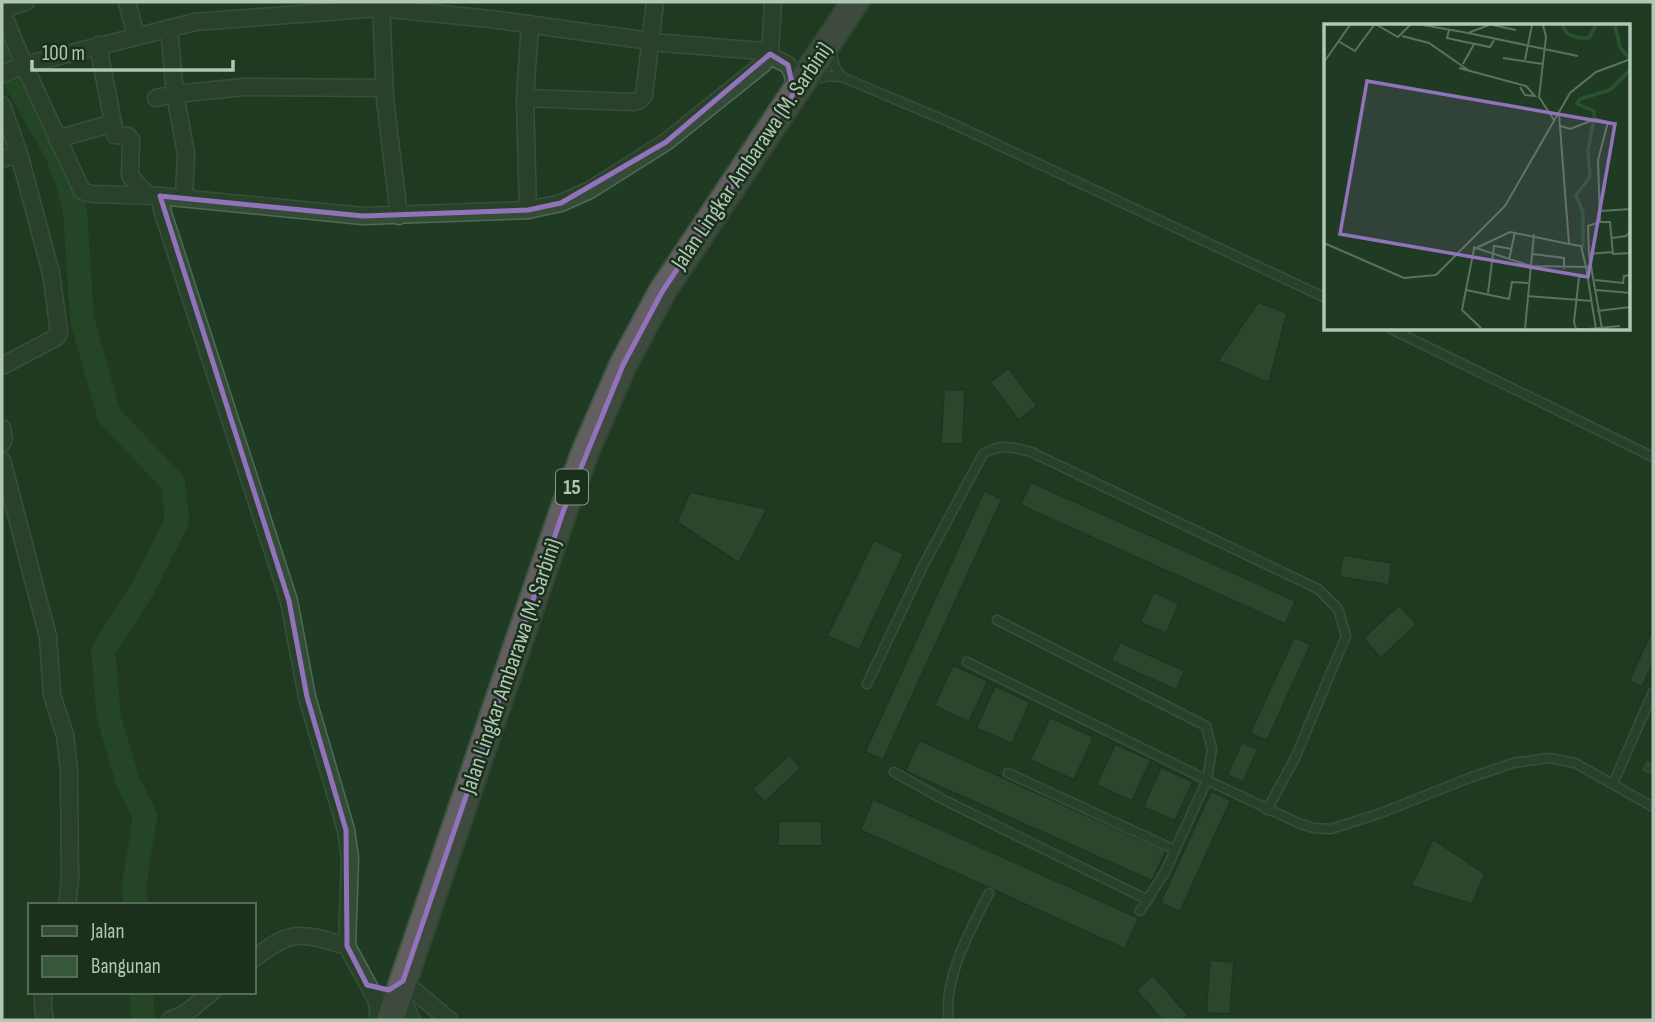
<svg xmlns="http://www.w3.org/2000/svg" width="1655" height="1022" font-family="'Sofia Sans Condensed',sans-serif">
<rect width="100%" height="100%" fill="#203b23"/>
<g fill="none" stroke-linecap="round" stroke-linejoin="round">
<g stroke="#28542d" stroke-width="24">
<path d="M2,42l17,45 37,65 12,31 7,28 7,108 27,96 64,68 4,38 -34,67 -40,63 6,67 19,64 17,34 -11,70 2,19"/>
<path d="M141,992l2,28"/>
</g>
</g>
<g fill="#37573b" stroke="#1c321e" stroke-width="2">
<path d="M1258,302l29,11 -18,70 -51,-22z"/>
<path d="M1009,368l28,38 -19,14 -28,-38z"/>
<path d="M944,389l21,1 -2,54h-22z"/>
<path d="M1031,482l265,119 -11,23 -265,-119z"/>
<path d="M984,491l18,8 -119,261 -18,-8z"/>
<path d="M690,492l77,17 -28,54 -62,-41z"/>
<path d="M874,540l30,14 -45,96 -32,-14z"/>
<path d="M1343,555l49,8 -3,22 -50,-8z"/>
<path d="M1154,592l25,12 -13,30 -26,-12z"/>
<path d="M1399,605l18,19 -36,34 -18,-20z"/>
<path d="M1653,628v35l-11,24 -13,-6z"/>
<path d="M1294,637l17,7 -44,97 -17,-8z"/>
<path d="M1120,642l65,29 -9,19 -65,-29z"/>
<path d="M953,665l35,16 -19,41 -35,-16z"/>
<path d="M995,686l35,16 -18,42 -36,-16z"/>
<path d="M1050,717l44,20 -20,43 -44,-20z"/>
<path d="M919,740l247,111 -14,30 -247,-110z"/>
<path d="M1242,742l16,7 -15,33 -16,-7z"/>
<path d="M1115,744l36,16 -19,41 -36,-16z"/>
<path d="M789,755l12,13 -36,34 -13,-13z"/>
<path d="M1646,759l7,3v15l-13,-6z"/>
<path d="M1161,767l32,15 -18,39 -32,-14z"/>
<path d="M1211,791l20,9 -51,112 -20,-9z"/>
<path d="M873,799l266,119 -14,31 -265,-119z"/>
<rect x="778" y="821" width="44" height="25"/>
<path d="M1433,839l52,35 -13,30 -61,-18z"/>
<path d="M1210,960l24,2 -4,52 -24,-1z"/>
<path d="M1153,975l35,40 -6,5h-20l-26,-30z"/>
</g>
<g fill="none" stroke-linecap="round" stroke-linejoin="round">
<g stroke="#526955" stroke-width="11">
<g id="service">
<path d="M842,77l107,45 377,176"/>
<path d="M812,80l17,-4 13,1 -7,-10 -5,-18"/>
<path d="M1391,329l262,128"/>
<path d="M967,662l240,118 5,-31 -6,-23 -209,-106"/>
<path d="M867,684l56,-118 60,-112c19,-11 28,-7 48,-2l287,137 20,20 8,27 -50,120 -29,54"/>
<path d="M894,772l52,29 202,99"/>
<path d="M1008,773l167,77"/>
<path d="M1613,784l40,-92"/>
<path d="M1140,911l25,-39 42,-92 91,43 15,5 18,1 50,-16 88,-35 44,-15 36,-5 26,5 78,44"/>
<path d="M949,1020c-7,-39 22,-92 40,-127"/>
</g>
</g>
<g stroke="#526955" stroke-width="19">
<g id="minor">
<path d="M127,2l9,34"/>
<path d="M381,2l4,97 14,117"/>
<path d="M2,9l24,-7"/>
<path d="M2,12l22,53 171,-43 185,-14 111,11 173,24 97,8 27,14 5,9 1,17"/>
<path d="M169,28l6,66 68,-7 141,1"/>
<path d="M2,74l22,-9 58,126 10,3 68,2"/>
<path d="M156,98l19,-4 11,59 -2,45"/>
<path d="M525,98l108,4 7,-2 4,-4 11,-94"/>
<path d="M2,105l17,49 -17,5"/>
<path d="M113,123l2,12 13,1 3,4 -1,36 18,19"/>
<path d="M57,139l56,-16 -15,-78"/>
<path d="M528,210l-3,-112 5,-74"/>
<path d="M2,366l55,-29 2,-5 -8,-59 -32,-119"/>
<path d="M2,428l2,11 -2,4"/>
<path d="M2,460l46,177 4,58 13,40 4,34 1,110 -3,26"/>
<path d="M254,959c38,-31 48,-26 93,-13"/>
<path d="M403,981l46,39"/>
<path d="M403,991v10l9,19"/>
<path d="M43,992v16l2,12"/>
<path d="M170,1020l16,-7 26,-21"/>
<path d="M379,1020l-2,-19 -30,-55 3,-88 -4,-28 -39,-133 -18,-96 -127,-391 -2,-14 203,20 165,-6 33,-7 29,-13 76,-48 97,-78 7,-10 3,-52"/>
</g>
</g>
<g stroke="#3f5642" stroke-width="30">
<path id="trunk" d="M390,1020l173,-508 23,-62 37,-85 39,-73 193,-290"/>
</g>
<use href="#service" stroke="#344b37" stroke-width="8"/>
<use href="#minor" stroke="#344b37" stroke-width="16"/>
<use href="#trunk" stroke="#625e61" stroke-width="26"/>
</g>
<path d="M0 0H1655V1022H0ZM770,54l18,11 6,28 -132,199 -39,73 -60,147 -160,469 -14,9 -22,-5 -20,-39 -1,-116 -39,-133 -18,-96 -129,-405 203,20 165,-6 33,-7 105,-61z" fill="#203b23" fill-opacity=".55" fill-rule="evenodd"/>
<path fill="none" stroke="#9272ba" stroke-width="5" stroke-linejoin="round" d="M770,54l18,11 6,28 -132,199 -39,73 -60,147 -160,469 -14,9 -22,-5 -20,-39 -1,-116 -39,-133 -18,-96 -129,-405 203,20 165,-6 33,-7 105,-61z"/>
<g text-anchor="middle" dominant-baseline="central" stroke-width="5" stroke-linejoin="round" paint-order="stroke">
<rect fill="#1a301c" stroke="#829a86" stroke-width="2" x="556" y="469.5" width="32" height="35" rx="5"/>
<g font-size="21" font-weight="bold" fill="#afc7b3">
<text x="572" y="487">15</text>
</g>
<g font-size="23" fill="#afc7b3" stroke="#1a301c">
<text transform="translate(752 156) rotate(-56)">Jalan Lingkar Ambarawa (M. Sarbini)</text>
<text transform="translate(511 666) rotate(-71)">Jalan Lingkar Ambarawa (M. Sarbini)</text>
</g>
</g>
<g transform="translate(1324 24)">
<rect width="306" height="306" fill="#203b23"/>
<path fill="none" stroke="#28542d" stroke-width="3.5" d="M238,1l6,9 11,4h10l7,-13M291,1l5,22 9,11M259,224v-36l-7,-17 14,-18 -2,-26 6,-33v-7l-17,-7 3,-5 30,-9 21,-21"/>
<path fill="none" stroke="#59735d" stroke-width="2" d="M53,1l21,12 12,-12M99,1l45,8 21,-8M168,1l24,5M219,1l3,12 -7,60 15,23M125,6l-2,8 9,2 34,7 4,-7M144,9l110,23M78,12l27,7 39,27M14,17l17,10 19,-26M179,34l40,6M201,36l7,-35M0,38l26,-37M139,40l11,-20M135,44l67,18 9,10 -10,-1 -5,-8M237,102l9,3 26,-10 12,3 -10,38 2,62M276,187l31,-2M288,214l14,-2 5,-5M0,219l80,35 32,-3 69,-69 65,-113 26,-21 35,-13M245,220l12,2 5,21 5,-1 -2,-12 23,-2M149,223l58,19 55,1 10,62M209,230l31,4v11M265,230l-1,-28 12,-4h10l3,32 18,-1M185,236l6,-28M267,242l11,63M271,256l28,3 1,-7 7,-1M142,266l43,9 3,-17 16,1M272,266l35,3M164,269l6,-47 18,3M203,272l65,5M273,287l34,-4M157,304l-19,-18 12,-61 36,-17 59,12 -10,-130M201,305l9,-95M262,305h-10l-2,-7 5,-45 9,-1M264,305l32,-3"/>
<path fill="#9272ba" fill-opacity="0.15" stroke="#9272ba" stroke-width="3.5" d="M43,57l248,43 -27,153 -248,-43z"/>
<rect width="306" height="306" fill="none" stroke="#afc7b3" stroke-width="3.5"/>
</g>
<rect width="1655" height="1022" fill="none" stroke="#afc7b3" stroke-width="7"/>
<rect x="28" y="903" width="228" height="91" fill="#1a301c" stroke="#566c58" stroke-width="2"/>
<rect x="42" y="926" width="35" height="10" fill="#344b37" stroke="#566c58" stroke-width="2"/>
<text x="91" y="938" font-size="21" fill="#afc7b3">Jalan</text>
<rect x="42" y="956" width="35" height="21" fill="#37573b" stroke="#566c58" stroke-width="2"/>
<text x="91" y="973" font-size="21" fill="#afc7b3">Bangunan</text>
<path d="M32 60v10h201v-10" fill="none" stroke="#afc7b3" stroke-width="3.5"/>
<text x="42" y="60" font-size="21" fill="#afc7b3" stroke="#1a301c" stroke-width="5" paint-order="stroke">100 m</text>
</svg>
